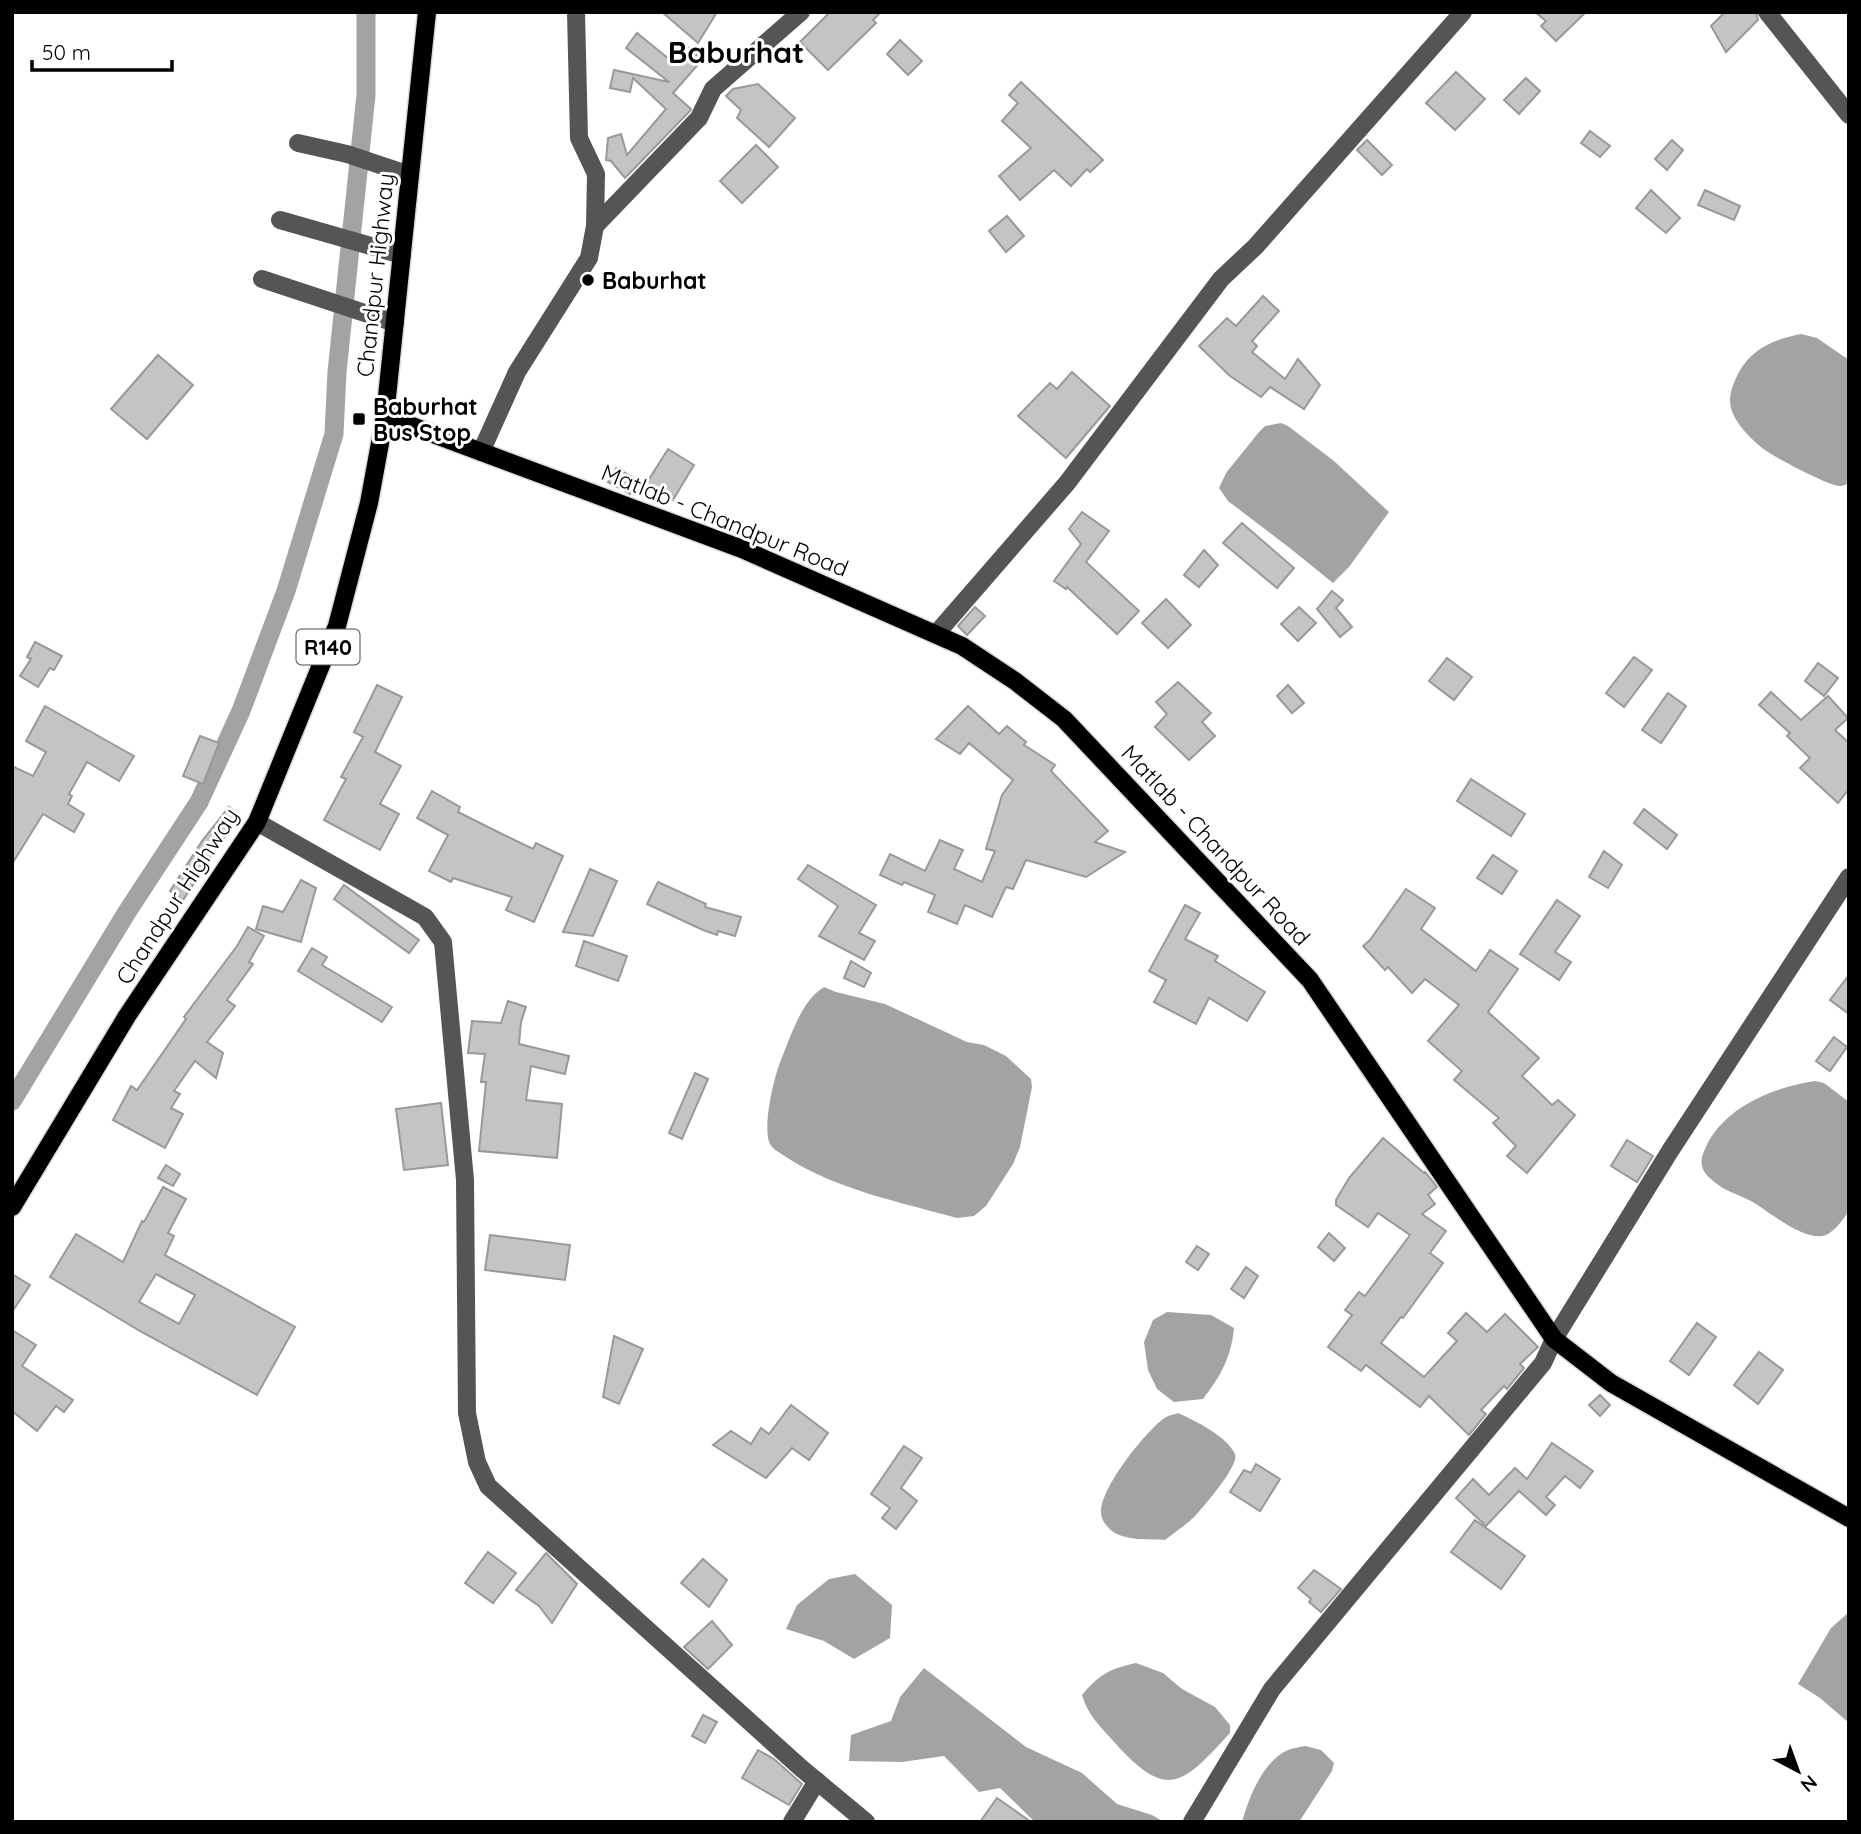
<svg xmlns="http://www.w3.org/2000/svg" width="1861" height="1834" font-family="Quicksand,sans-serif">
<rect width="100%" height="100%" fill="#fff"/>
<g fill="#a3a3a3">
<path d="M1801,334l16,4 32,22v123c-4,2 -5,3 -10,3 -12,-1 -63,-28 -74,-36 -12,-9 -30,-26 -34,-42 -3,-13 2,-24 8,-36 13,-24 36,-33 62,-38z"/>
<path d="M1281,423l7,3 46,35 55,51 -40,55 -16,16 -42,-34 -63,-48 -9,-13 7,-15 33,-41 6,-6z"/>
<path d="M824,987l12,5 49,12 82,38 17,3 22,11 25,23 1,8 -12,60 -7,17 -27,42 -12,10 -17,2c-57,-16 -120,-28 -171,-61 -5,-4 -13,-7 -16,-13 -8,-16 4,-68 11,-84 10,-24 20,-59 43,-73z"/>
<path d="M1815,1081l9,2 25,19v109c-6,8 -16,24 -27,25 -21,3 -54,-25 -71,-35 -11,-6 -24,-9 -34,-17 -5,-4 -12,-9 -14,-15 -3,-8 -1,-13 2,-20 18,-42 69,-62 110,-68z"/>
<path d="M1167,1312l44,3 23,13c-3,30 -13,47 -31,71l-29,3 -17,-13 -9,-19 -4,-28 9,-22z"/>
<path d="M1178,1413c16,7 50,24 57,41 5,11 -32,53 -40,62 -9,9 -20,16 -30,24 -15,-1 -40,1 -53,-9 -5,-4 -11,-11 -11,-18 -1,-25 43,-79 62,-94 5,-4 10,-4 15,-6z"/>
<path d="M855,1574l37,31 -2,33 -36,21 -30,-18 -38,-12 11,-24 32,-26z"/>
<path d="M1849,1612v111l-29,-25 -22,-14 33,-56z"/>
<path d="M1136,1663l27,10 19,16 33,18 15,18v8c-47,51 -62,69 -115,10 -14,-16 -27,-27 -33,-48 18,-21 27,-26 54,-32z"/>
<path d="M924,1668l102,79 56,26 35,31 35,11 12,7h-129l-35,-34 -21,4 -35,-36 -42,6 -53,-1 2,-26 40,-14 9,-24z"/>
<path d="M1305,1746l16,4 13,13 -2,8 -33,51h-57c7,-25 21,-61 46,-72 5,-2 12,-3 17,-4z"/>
</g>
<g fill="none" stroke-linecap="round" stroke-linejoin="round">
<path stroke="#a3a3a3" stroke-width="19" d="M12,1101l115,-189 72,-110 42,-91 45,-120 48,-157 3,-62 29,-277v-83"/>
</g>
<g fill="#c4c4c4" stroke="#999" stroke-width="2" fill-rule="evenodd">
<path d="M662,12h55l-19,31z"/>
<path d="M830,12h51l-8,8 3,3 -48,47 -28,-28z"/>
<path d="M1535,12h51l-30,29 -15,-15 5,-5z"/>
<path d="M1725,12h31l2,8 -32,32 -15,-26z"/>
<path d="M637,33l32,26 14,-16 19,17 -29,33 18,16 -1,2 -65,67 -14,-17 -5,-1 2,-22 13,-4 6,21 39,-46 -33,-31 -3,14 -20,-4 4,-18 55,12 -43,-34z"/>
<path d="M900,40l22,21 -14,14 -21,-21z"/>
<path d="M1456,72l29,27 -30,31 -29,-27z"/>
<path d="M1526,78l14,13 -21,23 -15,-14z"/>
<path d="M1021,82l82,78 -13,12 -3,-3 -16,17 -17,-16 -34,30 -21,-24 32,-28 -29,-27 16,-18 -9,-8z"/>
<path d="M758,84l37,34 -26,29 -32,-29 4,-8 -15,-14 7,-7z"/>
<path d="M1590,131l20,15 -10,11 -19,-14z"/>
<path d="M1367,140l25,25 -10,10 -25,-25z"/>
<path d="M1672,140l11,10 -16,20 -12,-11z"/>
<path d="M756,145l22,22 -36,36 -22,-22z"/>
<path d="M1651,190l29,28 -14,15 -30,-25z"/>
<path d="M1705,190l35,16 -6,14 -36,-15z"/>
<path d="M1007,216l17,20 -18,16 -17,-21z"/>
<path d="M1263,296l16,15 -27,30 5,5 -5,6 33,27 13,-20 22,26 -16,24 -34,-22 -9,10 -31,-21 -31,-30 28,-28 9,8z"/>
<path d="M158,355l35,30 -46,54 -36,-30z"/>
<path d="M1072,372l38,34 -44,52 -48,-42 32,-33 7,6z"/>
<path d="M668,449l26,16 -21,35 -27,-16z"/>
<path d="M616,468l22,12 -8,14 -22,-12z"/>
<path d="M1082,512l27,19 -23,31 53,49 -22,23 -50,-47 -1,2 -12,-8 27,-37 -12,-15z"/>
<path d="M1242,523l52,45 -17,20 -54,-45z"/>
<path d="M1204,550l14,15 -19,22 -15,-12z"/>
<path d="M1332,591l11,9 -7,8 16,19 -12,10 -23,-28z"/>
<path d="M1166,599l25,26 -23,23 -26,-25z"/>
<path d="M975,607l10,9 -18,19 -9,-9z"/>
<path d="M1299,607l17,16 -18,18 -17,-17z"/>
<path d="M35,642l27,14 -8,14 -4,-2 -12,19 -18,-11 11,-17 -4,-2z"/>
<path d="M1634,657l18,13 -28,37 -18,-14z"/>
<path d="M1447,658l25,19 -18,23 -25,-19z"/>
<path d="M1818,663l20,15 -14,18 -19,-15z"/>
<path d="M1178,682l33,31 -9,9 13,14 -26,24 -34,-33 12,-13 -11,-12z"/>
<path d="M377,685l25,12 -27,55 26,14 -21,38 19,10 -19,36 -56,-30 22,-41 -5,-2 22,-40 -9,-5z"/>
<path d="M1288,685l16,18 -12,10 -15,-17z"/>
<path d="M1771,692l30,28 27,-24 20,22 -13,12 14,13v46l-11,14 -38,-35 10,-10 -23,-22 3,-3 -31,-28z"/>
<path d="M1668,693l18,13 -25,37 -19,-13z"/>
<path d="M45,706l89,50 -15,25 -32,-19 -18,32 3,2 -4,8 16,10 -10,18 -31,-18 -31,50v-98l21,10 13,-24 -20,-11z"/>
<path d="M968,706l31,28 8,-8 19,16 -2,3 31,20 -4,6 57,60 -13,11 30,10 -39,25 -60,-17 -13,29 -7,-2 -14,30 -27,-12 -8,19 -29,-12 7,-17 -31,-13 -2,3 -22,-10 10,-21 35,17 15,-31 23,10 -9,19 28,13 13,-31 -9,-2 6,-20 10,-34 11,-15 -44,-37 -9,11 -24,-15z"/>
<path d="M200,736l19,7 -16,41 -20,-8z"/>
<path d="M1471,779l54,35 -14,22 -54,-35z"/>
<path d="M432,791l28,16 -2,5 36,18 39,19 3,-6 27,13 -29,66 -28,-12 6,-13 -59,-19 -2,4 -22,-11 19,-36 -31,-17z"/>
<path d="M229,807l12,9 -33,43 2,1 -27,40 -13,-9 32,-50z"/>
<path d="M1644,809l33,26 -10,14 -33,-26z"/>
<path d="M1604,851l18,14 -14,23 -19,-11z"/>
<path d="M1493,855l24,16 -15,23 -25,-16z"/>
<path d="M808,865l68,40 -17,28 16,8 -11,19 -45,-24 19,-30 -40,-27z"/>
<path d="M590,869l27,12 -24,55 -30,-4z"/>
<path d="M301,880l15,8 -15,54 -45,-13 7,-23 20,6z"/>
<path d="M658,882l48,22 -1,3 36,10 -6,19 -17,-5 -1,4 -14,-5 -56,-26z"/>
<path d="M344,885l75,55 -10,13 -75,-54z"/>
<path d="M1406,889l29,19 -14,21 55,42 14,-21 28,19 -30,43 51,46 -17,18 30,29 6,-5 17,15 -48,58 -20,-17 9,-10 -23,-23 6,-5 -45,-38 8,-9 -34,-30 31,-36 -34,-26 -13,14 -24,-26 -3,3 -22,-24 7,-6z"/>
<path d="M1557,900l23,16 -25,36 16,10 -12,18 -39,-26z"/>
<path d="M1185,905l15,8 -15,26 33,17 -3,5 50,31 -18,29 -38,-23 -13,26 -42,-22 12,-22 -17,-9z"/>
<path d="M248,927l16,9 -15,26 4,2 -26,36 8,6 -28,36 16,11 -7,25 -21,-17 -21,30 6,3 -9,14 12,6 -18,34 -52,-28 18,-34 6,4 49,-71 -2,-2 53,-71z"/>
<path d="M584,941l43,15 -9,25 -42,-15z"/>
<path d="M312,948l15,9 -5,8 70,42 -10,15 -84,-51z"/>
<path d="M851,961l20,12 -7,14 -20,-9z"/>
<path d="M1849,975v39l-19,-14z"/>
<path d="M508,1001l18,6 -5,15 -2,22 50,12 -4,18 -34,-8 -5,34 36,4 -5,54 -78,-7 7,-69h-5l4,-28 -17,-1 4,-32 29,2z"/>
<path d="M1834,1037l13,10 -17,24 -14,-10z"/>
<path d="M695,1073l13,6 -26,60 -13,-6z"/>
<path d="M441,1103l7,62 -44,5 -8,-61z"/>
<path d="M1383,1138l41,35 1,-1 12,15 -9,8 7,9 -13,10 24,17 -16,22 13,10 -40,55 -2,-1 -20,26 43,34 33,-36 -9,-8 18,-20 21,19 18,-18 33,33 -18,17 4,4 -17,21 -3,-3 -23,24 5,4 -17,21 -40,-39 -9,11 -54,-42 -5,6 -33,-24 24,-32 -7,-5 14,-18 6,4 45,-61 -32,-22 -10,14 -32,-22v-5l13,-22z"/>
<path d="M1627,1140l26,16 -16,26 -26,-16z"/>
<path d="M166,1165l14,9 -7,12 -15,-8z"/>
<path d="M163,1187l23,12 -18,34 6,3 -9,19 130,72 -38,68 -119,-65 -88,-53 26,-43 47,28 19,-41 2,1zM156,1274l39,21 -16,29 -40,-22z"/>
<path d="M1329,1233l16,15 -11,13 -16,-14z"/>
<path d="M490,1235l80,10 -5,35 -80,-10z"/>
<path d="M1197,1246l12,8 -11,16 -12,-8z"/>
<path d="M1246,1267l12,9 -14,22 -13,-9z"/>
<path d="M12,1274l18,11 -18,27z"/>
<path d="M1697,1323l19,14 -27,38 -19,-14z"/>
<path d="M12,1330l24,15 -14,21 51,34 -9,12 -8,-6 -19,25 -25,-20z"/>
<path d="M614,1336l29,13 -24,55 -16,-7z"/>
<path d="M1759,1352l24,18 -25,34 -24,-19z"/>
<path d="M1600,1395l10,10 -10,11 -11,-11z"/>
<path d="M791,1405l37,28 -19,27 -17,-12 -26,30 -53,-33 18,-14 20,13 10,-16 8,6z"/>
<path d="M1552,1443l41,28 -13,17 -15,-12 -19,21 9,8 -9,10 -27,-24 -33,35 -30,-28 17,-19 16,16 26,-27 12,11z"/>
<path d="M904,1446l18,12 -21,30 16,13 -21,28 -14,-11 8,-10 -19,-14z"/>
<path d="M1256,1464l24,15 -20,32 -30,-19 14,-22 7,3z"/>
<path d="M1475,1520l50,36 -24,33 -50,-37z"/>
<path d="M488,1552l28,21 -23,30 -28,-20z"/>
<path d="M546,1553l31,31 -25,39 -13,-17 -23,-16z"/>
<path d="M703,1559l24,21 -18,27 -28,-24z"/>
<path d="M1314,1570l27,19 -20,23 -12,-10 2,-3 -13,-11z"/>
<path d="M712,1621l20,24 -24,24 -24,-22z"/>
<path d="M703,1715l14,7 -12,21 -13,-7z"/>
<path d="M758,1750l16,9 28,25 -13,21 -47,-27z"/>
<path d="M997,1798l34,24h-51z"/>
</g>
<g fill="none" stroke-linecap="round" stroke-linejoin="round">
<g stroke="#dbdbdb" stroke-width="21">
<g id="major">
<path d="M385,416l357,133 220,97 53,35 49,38 246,261 244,359 57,44 238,135"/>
<path d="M12,1207l115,-191 130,-194 80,-196 32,-123 16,-87 42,-404"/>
</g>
</g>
<g stroke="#555" stroke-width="18">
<path d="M1767,12l82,103"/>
<path d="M298,143l49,11 63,21"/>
<path d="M280,220l122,35"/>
<path d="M595,226l104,-108 14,-29 88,-77"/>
<path d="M262,279l133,44"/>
<path d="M481,452l36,-80 72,-114 6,-32 1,-52 -17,-36 -3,-126"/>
<path d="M936,634l131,-151 154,-204 35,-33 207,-234"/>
<path d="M257,822l168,95 18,25 22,238 2,233 10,49 11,24 313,282 65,54"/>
<path d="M792,1822l25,-41"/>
<path d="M1192,1822l80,-133 271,-326 11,-24 116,-188 179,-274"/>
</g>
<use href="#major" stroke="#000" stroke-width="18"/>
</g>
<g fill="#000" stroke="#fff" stroke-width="2.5">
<circle cx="588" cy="280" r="7"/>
<rect x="352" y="412" width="14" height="14" rx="3.5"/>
</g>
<g text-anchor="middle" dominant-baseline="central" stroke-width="6" stroke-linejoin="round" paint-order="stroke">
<rect fill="#fff" stroke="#4c4c4c" stroke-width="2" x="296.5" y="629.5" width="63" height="35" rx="5"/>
<g font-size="21" font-weight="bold" fill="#000">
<text x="328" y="647">R140</text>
</g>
<g font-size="23" fill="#000" stroke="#fff">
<text transform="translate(375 275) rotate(-84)">Chandpur Highway</text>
<text transform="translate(725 520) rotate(22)">Matlab - Chandpur Road</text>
<text transform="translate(1216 845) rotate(47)">Matlab - Chandpur Road</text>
<text transform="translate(177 896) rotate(-57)">Chandpur Highway</text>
</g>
<g font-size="23" font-weight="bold" fill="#000" stroke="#fff" text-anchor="start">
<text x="602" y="280">Baburhat</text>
<text x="373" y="406">Baburhat<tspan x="373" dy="26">Bus Stop</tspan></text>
</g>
<g font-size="30" font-weight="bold" fill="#000" stroke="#fff">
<text x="736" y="52">Baburhat</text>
</g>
</g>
<rect width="1861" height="1834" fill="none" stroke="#000000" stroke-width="28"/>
<g transform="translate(1798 1771) rotate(139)" stroke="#ffffff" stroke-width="5" paint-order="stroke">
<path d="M0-5L12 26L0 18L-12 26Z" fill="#000000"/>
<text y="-10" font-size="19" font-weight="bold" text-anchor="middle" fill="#000000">N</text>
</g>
<path d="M32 60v10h140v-10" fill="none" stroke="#000000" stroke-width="3.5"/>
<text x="42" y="60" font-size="21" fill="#000000" stroke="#ffffff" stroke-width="5" paint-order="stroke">50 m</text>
</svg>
